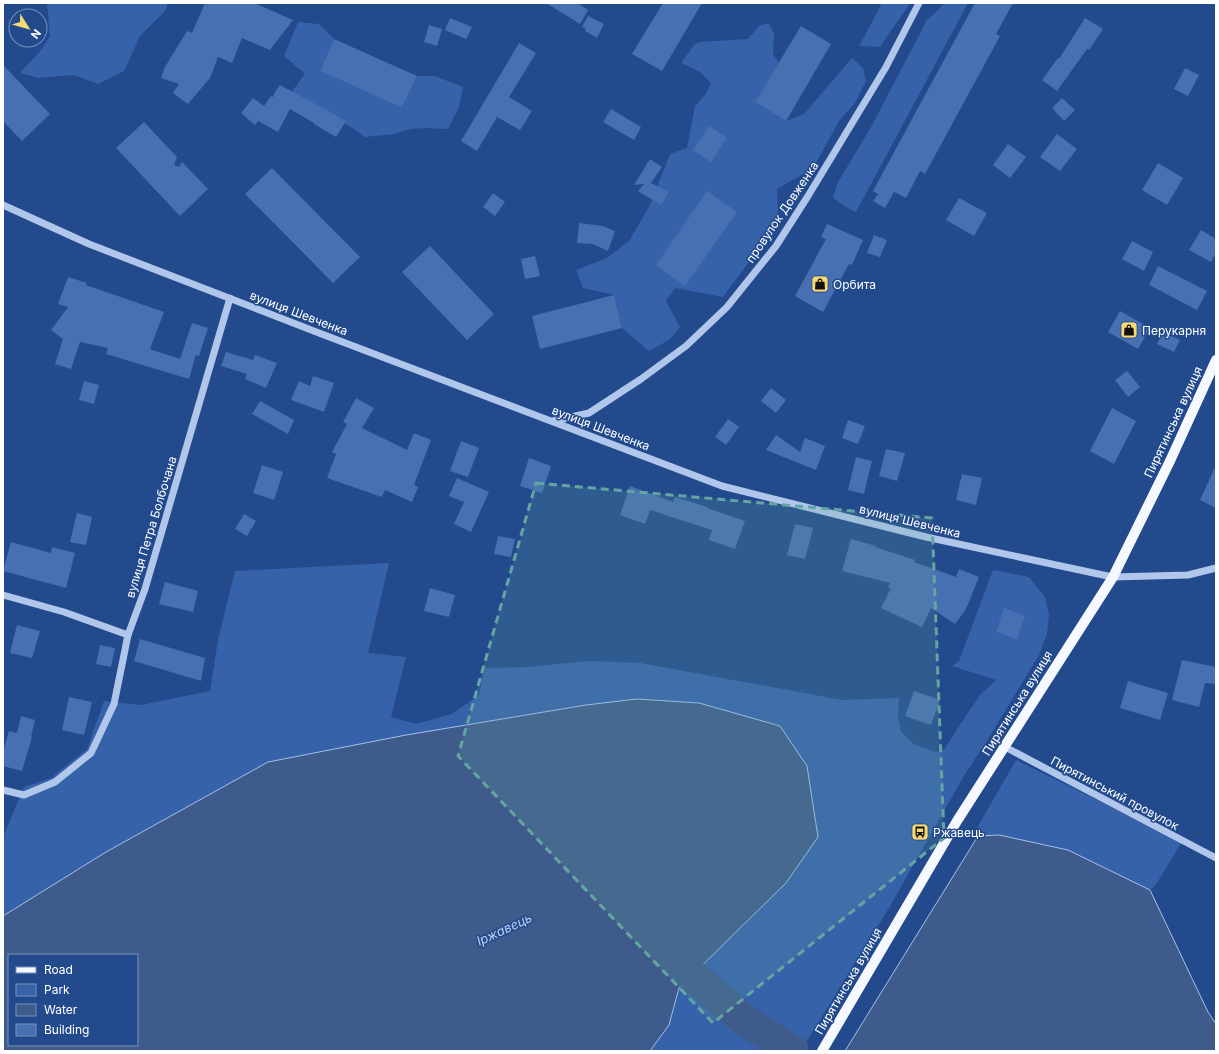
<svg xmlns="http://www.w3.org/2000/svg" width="1219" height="1054" font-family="Inter,sans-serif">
<rect width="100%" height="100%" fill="#224a8d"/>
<g fill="#3662aa">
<path d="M47,3h121l-3,8 -25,25 -16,35 -26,13 -24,-9 -35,3 -19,-5 22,-24 8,-13z"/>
<path d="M882,3h28l-3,5 -15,21 -12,18 -21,-1z"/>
<path d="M944,3h24l-112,209c-9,-4 -16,-8 -23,-15l5,-15 32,-53 57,-109 13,-12z"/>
<path d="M298,22l21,2 15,15 -14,32 82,37 15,-32h18l28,11 -4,20 -11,22 -23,-1 -14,1 -17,5 -29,3 -11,-8 -64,-35 15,-20 -21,-18z"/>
<path d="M769,23l5,11 -1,20 6,9 -24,39 31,19 18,-7 48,-56 11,10 3,13 -11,22 -16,18 -27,49 -9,4 -26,15 1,25 -13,26 -42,57 -48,-9 -9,13 14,26 -11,13 -20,11 -27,-23 -8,-33 -31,-7 -7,-18 31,-12 22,-17 20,-34 21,-53 17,-6 8,-42 11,-12 5,-11 -11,-11 -19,-9 14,-19 5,-2 48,-3 11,-13z"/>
<path d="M389,563l-21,90 38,4 -15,60 25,7 36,-10 27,-19 6,-27 43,-1 60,-6 52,2 202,37 57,-2 -1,18 3,16 14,13 21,7 8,-2 15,-24 21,-31 16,-15 -44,-14 7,-5 34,-91 36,7 16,20 4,17 -2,20 -8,21 -54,89 -20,30 -76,134 -87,141 -38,-23 -12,5 28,20h-130l19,-26 10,-37 54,-53 -147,-230 -180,30 -138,27 -162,90 -103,64v-79l21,-50 27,-9 36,-29 17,-48 37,4 69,-14 8,-51 17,-69z"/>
<path d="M1016,760l166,82 -27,44 -5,4 -82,-40 -69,-15 -21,1 -1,-8z"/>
</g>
<g fill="#3f5b8c" stroke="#a4c1ec" fill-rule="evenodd">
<path d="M637,699l62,4 81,23 27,40 11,71 -32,46 -107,105 -10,37 -19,26h-647v-135l103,-64 162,-90 138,-27 180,-30zM9,955h128v90h-128z"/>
<path d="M999,835l69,15 82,40 58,122 8,12v27h-371l133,-215z"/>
</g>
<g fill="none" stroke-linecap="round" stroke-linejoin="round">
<path stroke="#3f5b8c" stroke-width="32" d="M658,946l86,74 49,31"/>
</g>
<g fill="#4670b2">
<path d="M205,3h49l39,17 -23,30 -28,-12 -10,25 -14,-6 -8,21 -22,26 -15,-11 6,-9 -18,-6 4,-11 22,-36 5,2z"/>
<path d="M546,3h31l11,7 -8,14z"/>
<path d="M663,3h39l-40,68 -30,-17z"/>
<path d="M975,3h38l-17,31 4,2 -75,138 -5,-3 -14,27 -12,-6 -9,16 -12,-7 5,-7 -5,-3z"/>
<path d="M588,16l16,8 -7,14 -12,-7 1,-2 -4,-2z"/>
<path d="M450,18l22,9 -6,12 -21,-9z"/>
<path d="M1085,18l18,11 -14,21 -2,-1 -30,42 -15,-11 16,-22 1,1z"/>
<path d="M429,25l13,4 -5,17 -13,-4z"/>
<path d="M801,26l30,18 -45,77 -31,-19z"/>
<path d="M334,39l83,37 -15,32 -82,-37z"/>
<path d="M519,43l17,10 -27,44 23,14 -12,19 -23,-13 -20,34 -16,-10z"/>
<path d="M3,65l47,49 -28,27 -19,-20z"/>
<path d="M1185,68l14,7 -11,21 -14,-7z"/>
<path d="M280,85l43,23 23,13 -10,16 -22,-13v-1l-24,-14 -12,23 -20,-11 -3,4 -14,-12 12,-15 11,8 7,-10 2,1 2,-5z"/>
<path d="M1062,98l13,12 -11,11 -12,-13z"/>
<path d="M611,109l30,18 -7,13 -31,-18z"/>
<path d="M144,122l33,35 -3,8 5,2 3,-5 26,27 -28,27 -64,-68z"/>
<path d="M709,126l18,12 -16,24 -18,-12z"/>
<path d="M1057,134l20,15 -17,22 -20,-14z"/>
<path d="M1008,144l18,13 -16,21 -17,-13z"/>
<path d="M650,159l12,8 -11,16 18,9 -8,13 -23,-14 6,-7 -10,1z"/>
<path d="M1158,163l25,15 -16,27 -25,-15z"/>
<path d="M272,168l88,89 -27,26 -88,-89z"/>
<path d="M707,191l30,21 -52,74 -29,-21z"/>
<path d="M493,193l12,9 -10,14 -12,-9z"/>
<path d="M959,198l28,15 -13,23 -28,-16z"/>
<path d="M579,223l24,3 12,5 -7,20 -15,-7 -16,-1z"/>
<path d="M827,224l36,16 -11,25 -3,-1 -26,48 -28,-16 31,-57 -5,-2z"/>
<path d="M1201,230l15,9v14l-5,9 -22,-12z"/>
<path d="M874,235l13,5 -7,17 -13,-4z"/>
<path d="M1132,241l21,11 -9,19 -22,-12z"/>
<path d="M430,246l64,68 -27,26 -65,-68z"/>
<path d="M535,256l5,20 -15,3 -4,-20z"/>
<path d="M1158,266l49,25 -10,19 -48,-25z"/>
<path d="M68,277l19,6 -1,2 78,27 -14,37 30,10 12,-36 16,5 -9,28 -3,-1 -7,24 -83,-25 2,-6 -28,-6 -9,27 -16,-5 8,-25 -12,-9 17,-23 -10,-3z"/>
<path d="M614,295l8,33 -82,21 -8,-33z"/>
<path d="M1120,311l30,17 -12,21 -30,-17z"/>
<path d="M1163,332l17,8 -6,12 -17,-8z"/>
<path d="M226,352l27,8 2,-5 22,8 -11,25 -21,-9 2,-5 -26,-8z"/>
<path d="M1127,371l13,16 -12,10 -13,-17z"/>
<path d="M313,376l21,7 -10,29 -33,-12 8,-19 11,5z"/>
<path d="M84,381l15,4 -5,19 -15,-4z"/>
<path d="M771,388l15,12 -10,13 -15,-12z"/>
<path d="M356,398l18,10 -12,20 45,22 7,-17 17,7 -17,45 4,2 -6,15 -27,-12 -3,7 -55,-19 9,-24 -4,-2 15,-28 -4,-2z"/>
<path d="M260,401l34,19 -6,14 -36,-20z"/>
<path d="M1112,408l24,13 -22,43 -24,-13z"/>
<path d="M728,419l11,8 -13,18 -11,-8z"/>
<path d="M848,420l17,6 -7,18 -16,-6z"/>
<path d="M776,435l24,17 5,-14 20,8 -9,24 -50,-20z"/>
<path d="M461,441l18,7 -11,29 -18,-6z"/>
<path d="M886,449l19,4 -8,28 -18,-5z"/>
<path d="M856,457l16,4 -8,33 -16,-4z"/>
<path d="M529,458l22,8 -9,27 -22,-7z"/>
<path d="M262,465l21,7 -9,28 -21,-7z"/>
<path d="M1216,465v43l-16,-8z"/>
<path d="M962,474l20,4 -6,27 -20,-5z"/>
<path d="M457,478l32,14 -18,40 -17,-8 10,-22 -15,-6z"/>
<path d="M630,486l43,16 2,-5 32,10v1l38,13 -10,28 -26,-9 3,-10 -62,-20 -5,14 -25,-9z"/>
<path d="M77,513l15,4 -6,28 -16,-3z"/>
<path d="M244,514l12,7 -9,15 -12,-7z"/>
<path d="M795,524l18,4 -8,31 -18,-4z"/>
<path d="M498,536l17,3 -4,18 -17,-3z"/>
<path d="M851,539l25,7 -1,1 40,13 -1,2 42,15 3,-8 20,8 -13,32 -11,15 -24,-16 -9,19 -41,-19 10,-20h-3l2,-5 -48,-12z"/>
<path d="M11,542l40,11 1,-6 23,6 -9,35 -63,-17z"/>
<path d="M165,582l33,9 -5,21 -34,-8z"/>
<path d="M430,588l25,7 -6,22 -25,-6z"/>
<path d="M1004,608l21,8 -8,23 -21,-7z"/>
<path d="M17,625l23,6 -8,27 -22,-5z"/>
<path d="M140,639l65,19 -4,23 -67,-20z"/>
<path d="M100,645l15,3 -4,19 -15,-3z"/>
<path d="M1182,660l34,7v17l-11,-1 -6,24 -27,-7z"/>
<path d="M1128,681l40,12 -8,27 -40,-12z"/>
<path d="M914,691l26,9 -9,25 -26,-9z"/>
<path d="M69,697l23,5 -8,33 -22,-5z"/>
<path d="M21,716l14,4 -4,17h1l-10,34 -19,-5v-14l6,-21 8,2z"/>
</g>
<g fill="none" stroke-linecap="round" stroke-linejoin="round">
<g stroke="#b0c7eb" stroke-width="7">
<path d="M3,205l86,39 230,89 403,153 204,51 177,38 10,2 75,-2 28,-7"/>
<path d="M553,421l36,-8 52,-34 45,-33 41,-39 49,-61 32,-50 78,-129 33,-64"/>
<path d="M3,595l61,17 64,23"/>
<path d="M1005,747l211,111"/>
<path d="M3,790l21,5 31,-13 36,-29 23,-49 14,-69 17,-46 85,-291"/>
</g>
<path stroke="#f5f8fe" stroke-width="10" d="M822,1051l135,-230 156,-244 57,-116 46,-101"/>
</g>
<path fill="#63a6a1" fill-opacity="0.2" stroke="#63a6a1" stroke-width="3" stroke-dasharray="8 5" stroke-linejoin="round" d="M536,483l396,35 12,320 -231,185 -255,-267z"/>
<defs>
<g id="shop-square" transform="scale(0.9)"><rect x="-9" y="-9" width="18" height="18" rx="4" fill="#f7d972" stroke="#224a8d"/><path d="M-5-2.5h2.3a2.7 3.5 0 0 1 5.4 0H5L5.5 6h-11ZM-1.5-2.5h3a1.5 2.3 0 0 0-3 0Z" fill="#111"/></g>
<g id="bus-square" transform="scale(0.9)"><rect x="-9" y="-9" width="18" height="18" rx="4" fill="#f7d972" stroke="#224a8d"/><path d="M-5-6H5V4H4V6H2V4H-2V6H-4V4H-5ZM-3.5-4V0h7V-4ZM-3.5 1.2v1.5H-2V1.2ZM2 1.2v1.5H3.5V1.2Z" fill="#111"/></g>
</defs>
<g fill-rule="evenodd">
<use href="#shop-square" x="820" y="284"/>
<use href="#shop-square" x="1129" y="330"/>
<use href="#bus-square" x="920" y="832"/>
</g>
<g text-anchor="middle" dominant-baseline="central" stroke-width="3" stroke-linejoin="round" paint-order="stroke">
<g font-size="12" fill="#fff" stroke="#224a8d">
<text transform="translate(782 212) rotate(-56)">провулок Довженка</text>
<text transform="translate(299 313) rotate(21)">вулиця Шевченка</text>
<text transform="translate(1173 422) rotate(-65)">Пирятинська вулиця</text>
<text transform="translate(601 428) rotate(21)">вулиця Шевченка</text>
<text transform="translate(910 521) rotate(14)">вулиця Шевченка</text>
<text transform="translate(151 527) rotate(-73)">вулиця Петра Болбочана</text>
<text transform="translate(1017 703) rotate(-58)">Пирятинська вулиця</text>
<text transform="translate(1115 793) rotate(28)">Пирятинський провулок</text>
<text transform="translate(848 981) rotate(-60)">Пирятинська вулиця</text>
</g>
<g font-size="12" fill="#fff" stroke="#224a8d" text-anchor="start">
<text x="833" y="284">Орбита</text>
<text x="1142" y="330">Перукарня</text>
<text x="933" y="832">Ржавець</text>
</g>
<g font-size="13" font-style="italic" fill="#bcd1f2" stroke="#224a8d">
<text transform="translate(504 929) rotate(-25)">Іржавець</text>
</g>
</g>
<rect width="1219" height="1054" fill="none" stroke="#ffffff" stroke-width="8"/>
<rect x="8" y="954" width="130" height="92" fill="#224a8d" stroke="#7a92bb"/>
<rect x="16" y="967" width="20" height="6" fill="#f5f8fe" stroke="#7a92bb"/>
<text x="44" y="974" font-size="12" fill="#ffffff">Road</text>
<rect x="16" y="984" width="20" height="12" fill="#3662aa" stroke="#7a92bb"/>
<text x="44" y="994" font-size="12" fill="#ffffff">Park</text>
<rect x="16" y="1004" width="20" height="12" fill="#3f5b8c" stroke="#7a92bb"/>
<text x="44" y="1014" font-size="12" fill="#ffffff">Water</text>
<rect x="16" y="1024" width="20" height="12" fill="#4670b2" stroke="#7a92bb"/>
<text x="44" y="1034" font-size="12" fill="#ffffff">Building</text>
<g transform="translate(28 28) rotate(127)"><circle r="19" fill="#224a8d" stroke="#7a92bb"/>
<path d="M0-3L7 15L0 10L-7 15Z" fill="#f7d972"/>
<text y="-6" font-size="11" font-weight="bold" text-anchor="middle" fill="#ffffff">N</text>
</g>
</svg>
